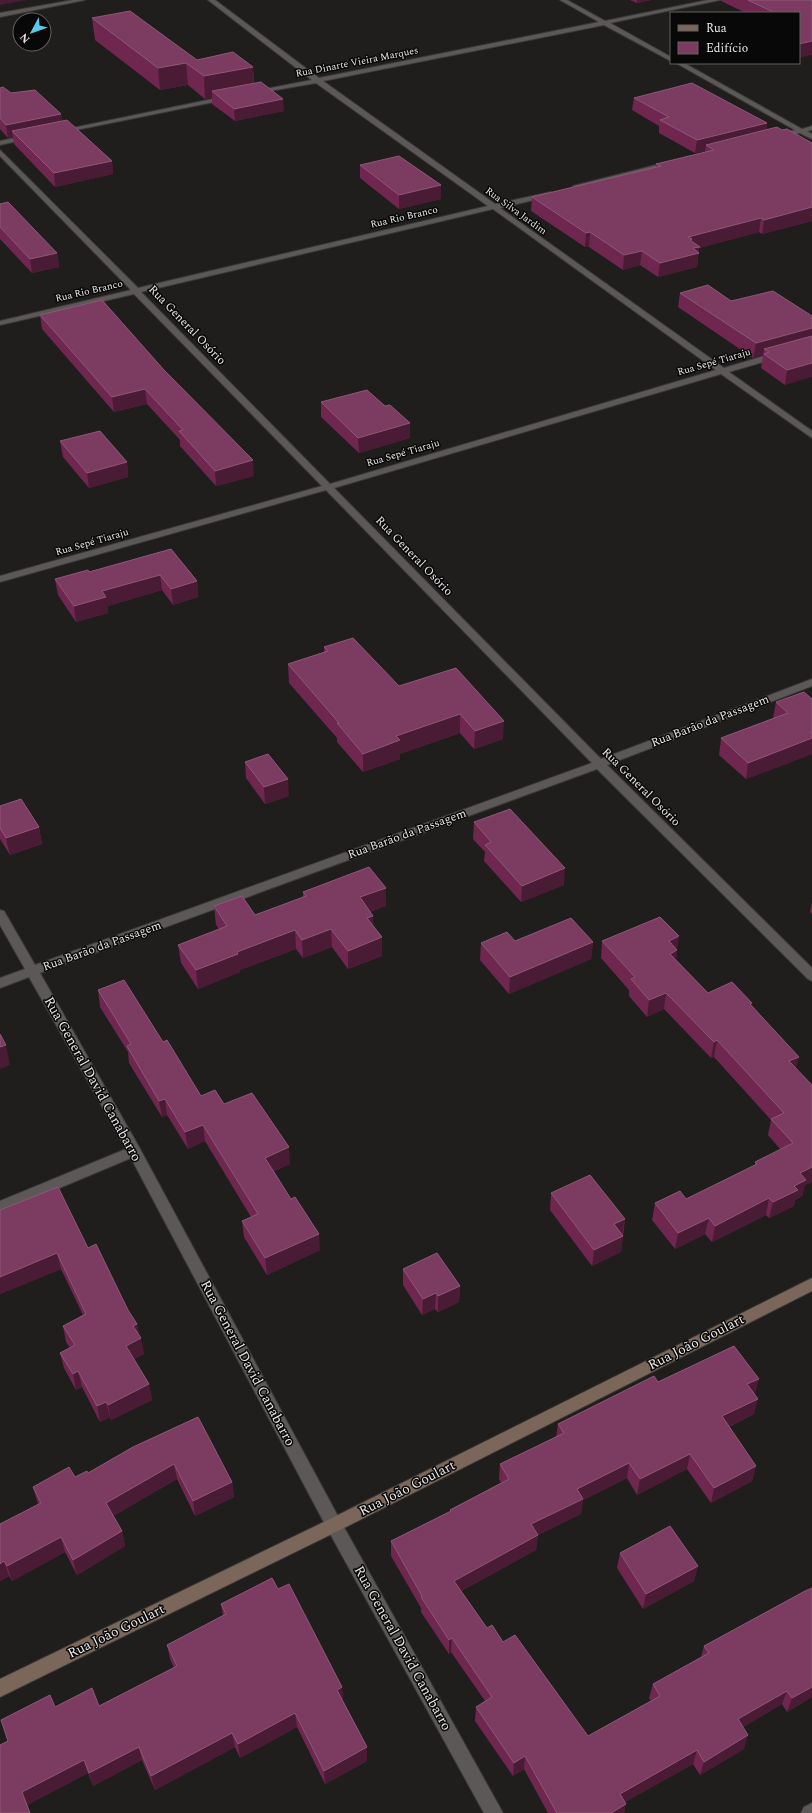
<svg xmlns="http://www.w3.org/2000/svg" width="812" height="1813" font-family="Spectral,serif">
<rect width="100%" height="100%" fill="#201d1d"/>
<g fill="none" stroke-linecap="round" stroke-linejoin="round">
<g stroke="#3b3938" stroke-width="2">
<g id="street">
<path d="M73,0h12l-85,17v-4z"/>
<path d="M208,0h7l104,78 280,-56 -39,-22h7l38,21 103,-21h12l-110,23 61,34v4l-67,-36 -281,56 172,123 56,-12v4l-51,12 224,160 50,-15h6v4l-51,15 83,59v7l-91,-64 -387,114 267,271 211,-80v7l-205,79 205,203v13l-4,-2 -211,-210 -557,204 99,174 201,373 163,293h-19l-156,-283 -197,-372 -131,55v-12l126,-52 -97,-172 -29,11v-10l25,-9 -25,-44v-15l4,1 31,54 557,-202 -266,-273 -326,92v-6l322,-90 -188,-192 -134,31v-4l131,-31 -131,-134v-6l138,138 350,-82 -172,-123 -63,11 -1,-1 3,-2 57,-11zM493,209l223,161 -386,114 -189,-192z"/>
<path d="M676,63h8l118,66 10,-3v4l-5,1 5,3v5l-12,-6 -25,5v-2l20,-6z"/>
<path d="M227,96l2,1v2l-168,34 -3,-2z"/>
<path d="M29,135l2,1v2l-31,7v-4z"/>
<path d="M672,161l3,2 -1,1 -97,24 -4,-2z"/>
<path d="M812,1803v10h-11l3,-6z"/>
</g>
</g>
<g stroke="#3b3938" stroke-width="2">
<path id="secondary" d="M812,1278v13l-472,239 -340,167v-18l328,-159z"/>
</g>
<use href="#street" fill="#5b5857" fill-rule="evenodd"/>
<use href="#secondary" fill="#7b6759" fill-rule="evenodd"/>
</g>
<g fill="#6f2750">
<path d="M630,0h21l-14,3z"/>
<path d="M721,0h91l-13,13h-53l-25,-12z"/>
<path d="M92,18l105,42 56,7 1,16 30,28 -49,10 -23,-17v-7l-7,2 -17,-14 -28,5 -65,-50z"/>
<path d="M0,88l11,5 50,21 1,7 50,40 1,13 -58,13 -41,-43 -1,-7 -5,1 -8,-9z"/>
<path d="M634,98l133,25 -1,7h16l30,13v78l-50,13 -3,-2 -60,16 -2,19 -39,10 -18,-12 -17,5 -34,-23h-4l-54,-36 1,-14 124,-29v-4l49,-12v-1l-10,2 -36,-20v-7l-27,-16z"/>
<path d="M360,165l81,20v14l-42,10 -39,-31z"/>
<path d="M0,204l57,49 2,14 -27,6 -32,-34z"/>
<path d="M680,293l51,8 81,15 -27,69 -24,-17 2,-13 -10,3 -75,-51z"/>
<path d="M102,300l152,176 -38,10 -36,-40v-6l-33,-36 -33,8 -72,-83 -2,-14z"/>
<path d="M321,402l89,36 -51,15 -38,-36z"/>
<path d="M60,441l67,21 1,15 -39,11 -26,-31z"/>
<path d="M171,549l26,32 1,16 -25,8 -11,-15 -54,16v7l-32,9 -18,-27 -3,-16 34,-7z"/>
<path d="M324,647l75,39 57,-18 47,71 -29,10 -14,-16 -60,21v5l-37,13 -26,-30v-4l-48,-55 -1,-19 36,-12z"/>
<path d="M812,699v55l-66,25 -27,-24 2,-17 52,-20 3,-16z"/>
<path d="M245,762l44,34 -24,8 -19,-26z"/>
<path d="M0,806l39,21 3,17 -32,11 -10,-16z"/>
<path d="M474,822l90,63 -43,17 -37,-41 1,-9 -12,-13z"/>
<path d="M386,888v18l-16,6 3,15 9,29 -34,13 -16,-22 -29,11 -7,-9 -56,21v2l-42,17 -17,-26 -3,-18 41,-16 -3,-4 -2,-19 41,9 48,-17v-6z"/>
<path d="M812,902v12l-2,-2z"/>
<path d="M602,941l75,9 -1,10 32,33 43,13 45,63 16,16v97l-7,3 -3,11 -7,4 -1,6 -25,12 -3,-3 -54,27 -7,-8 -30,15 -23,-29 3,-17 31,-4 69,-34v-3l26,-12 -13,-15 3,-15 -57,-63 -3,1 -47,-49 -17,8 -18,-21v-6l-28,-32z"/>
<path d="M593,942l-2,17 -82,35 -29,-34 1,-17z"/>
<path d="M98,990l65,52 38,54 23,8 66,60 -16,7 46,79 -53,25 -23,-38 -2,-16 9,-4 -46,-76 -17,8 -21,-34 -5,2 -33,-54 -1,-11 -28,-45z"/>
<path d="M551,1193l74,26 -4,33 -29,14 -42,-56z"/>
<path d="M0,1210l88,38 49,76 2,11 5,19 -10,5 15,25 3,16 -41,20 -1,-3 -10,5 -18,-35 -6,3 -12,-22 -4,-15 10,-5 -4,-6 -3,-16 20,-11 -22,-46 -61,25z"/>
<path d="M403,1269l57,17 -1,16 -21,10 -3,-3 -13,6 -19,-30z"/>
<path d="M658,1382l97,12 -1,20 -25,13 27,39 -4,15 -41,22 -24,-34 -50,26 -10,-17 -44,22 -2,14 -43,21 -2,15 -75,41 26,37 16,14 85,94 63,-35 -2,-3 4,-14 48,-27 3,-11 108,51 -25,15 -5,-8 -39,23 1,22 -44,26 -7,-11 -68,38 -1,11h-76l-24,-44 -11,7 -38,-55 1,-14 9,-6 -34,-49 -2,2 -28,-42v-4l-30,-52v-15l59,-29v-2l51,-27 -2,-4 1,-15 56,-27 2,-13z"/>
<path d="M133,1447l99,35 2,15 -39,19 -18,-37 -64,37 9,15 3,15 -48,29 -12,-23 -53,29 -3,-5 -9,5v-57l38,-20 -5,-17 42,-10 13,-4z"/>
<path d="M620,1553l78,13 -4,15 -51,28 -26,-41z"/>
<path d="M278,1589l64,98 1,14 24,46v14l-42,23 -28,-57 -57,31 -5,-11 -80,43 -13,-30 -49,26 -5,-13 -61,32 -27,8 8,-72 47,-34 44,-1 75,-38 -4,-9 -3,-14 56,-29 -2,-12z"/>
</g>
<g fill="#4a1b35">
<path d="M0,0h27l-27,5z"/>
<path d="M637,0h14l-14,3z"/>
<path d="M812,41v14l-13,3v-14z"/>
<path d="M186,63l2,22 -28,5 -2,-22z"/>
<path d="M253,67l1,22 -42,2v6l-7,2 -1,-23z"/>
<path d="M283,99l1,12 -49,10 -1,-12z"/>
<path d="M61,114l2,13 -51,4 1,6 -5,1 -2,-13z"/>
<path d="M767,123l-1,13 -60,9 -1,6 -10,2 2,-13z"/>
<path d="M112,161l1,13 -58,13 -1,-14z"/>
<path d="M441,185v14l-42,10v-14z"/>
<path d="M812,207v14l-50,13 2,-14z"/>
<path d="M761,218l-2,14 -60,16 -2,19 -39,10 2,-14 28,-26z"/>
<path d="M590,232l-1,15h-4l1,-14z"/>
<path d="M642,251l-2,14 -17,5 1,-15z"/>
<path d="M57,253l2,14 -27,6 -2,-14z"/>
<path d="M812,328v14l-43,10 -5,-3 -1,6 -10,3 3,-15z"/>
<path d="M812,363v14l-27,8 2,-15z"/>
<path d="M145,389l2,15 -33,8 -2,-15z"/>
<path d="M410,423v15l-51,15 -1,-15z"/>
<path d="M253,460l1,16 -38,10 -1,-15z"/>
<path d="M127,462l1,15 -39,11 -2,-15z"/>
<path d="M160,575l2,15 -54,16v7l-32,9 -2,-16 28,-15z"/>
<path d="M197,581l1,16 -25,8 -2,-16z"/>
<path d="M460,714v19l-60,21v5l-37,13v-18l33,-18z"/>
<path d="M504,721l-1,18 -29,10 1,-18z"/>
<path d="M811,732h1v22l-66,25 2,-16z"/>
<path d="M288,779l1,17 -24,8 -1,-17z"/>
<path d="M39,827l3,17 -32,11 -4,-17z"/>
<path d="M565,868l-1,17 -43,17 1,-16z"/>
<path d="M386,888v18l-26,10v-19z"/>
<path d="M373,916l1,18 -7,-16z"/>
<path d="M331,929l1,18 -29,11 -1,-18z"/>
<path d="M295,930l1,19 -56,21v2l-42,17 -2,-19 41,-18z"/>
<path d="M679,936l-4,31 -8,3 2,-29z"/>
<path d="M382,937v19l-34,13v-18z"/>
<path d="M593,942l-2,17 -82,35 1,-17z"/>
<path d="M666,993l-2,16 -17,8 2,-17z"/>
<path d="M717,1040l-3,17 -3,1 3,-16z"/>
<path d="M6,1045l4,20 -10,4v-22z"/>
<path d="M799,1057l-4,16 -6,-12z"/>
<path d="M165,1099l2,16 -5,2 -3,-16z"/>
<path d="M203,1125l2,16 -17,8 -3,-17z"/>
<path d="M289,1147l1,17 -24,10 -1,-16z"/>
<path d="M812,1167v15l-7,3 -3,11 -7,4 -1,6 -25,12 4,-16 21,-16 6,-13z"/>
<path d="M769,1198l-3,17 -54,27 3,-16z"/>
<path d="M709,1218l-4,16 -30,15 3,-16z"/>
<path d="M625,1219l-3,16 -8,-11z"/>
<path d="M319,1234l1,16 -53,25 -2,-17z"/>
<path d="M623,1236l-2,16 -29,14 2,-16z"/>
<path d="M57,1253l4,16 -61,25v-17z"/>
<path d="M460,1286l-1,16 -21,10v-16z"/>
<path d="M436,1293l-1,16 -13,6 1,-16z"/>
<path d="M137,1324l2,15 2,-1 3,16 -15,8 -3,-16 7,-20z"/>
<path d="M78,1371l4,16 -6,3 -3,-16z"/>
<path d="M759,1379l-4,15 -11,6 3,-16z"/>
<path d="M149,1384l3,16 -41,20 -3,-15z"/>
<path d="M758,1399l-4,15 -36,18 4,-16z"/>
<path d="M106,1402l4,15 -10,5 -3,-16z"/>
<path d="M690,1454l-3,15 -50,26 3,-16z"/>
<path d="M629,1463l-2,15 -44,22 -2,14 -43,21 -2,15 -83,45 1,-14 77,-57 46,-35z"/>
<path d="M174,1464l3,15 -68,39 -3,-15z"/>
<path d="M756,1466l-4,15 -41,22 3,-15z"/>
<path d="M232,1482l2,15 -39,19 -2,-15z"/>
<path d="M122,1531l3,15 -48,29 -4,-15z"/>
<path d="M61,1537l4,15 -53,29 -5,-15z"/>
<path d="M4,1561l5,15 -9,5v-17z"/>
<path d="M698,1566l-4,15 -51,28 3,-15z"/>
<path d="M452,1638l-1,14 -2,2v-14z"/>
<path d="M342,1687l1,14 -6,-11z"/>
<path d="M812,1687v10l-25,15 5,-14z"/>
<path d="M787,1691l-5,13 -49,29 5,-14z"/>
<path d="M295,1713l2,14 -57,31 -2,-14z"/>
<path d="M232,1733l3,14 -80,43 -4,-14z"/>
<path d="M748,1735l-4,14 -44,26 4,-13z"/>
<path d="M139,1747l3,13 -49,26 -4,-13z"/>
<path d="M367,1747v14l-42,23 -1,-13z"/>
<path d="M697,1750l-4,14 -76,43 3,-13z"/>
<path d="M525,1756l-1,13 -11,7 1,-13z"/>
<path d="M84,1760l4,13 -61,32 -5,-13z"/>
<path d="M626,1804l-2,9h-13z"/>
</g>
<g fill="#7c3c61" stroke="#8e5776">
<path d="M748,0h64v41l-13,3v-31h-32l6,-1z"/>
<path d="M130,11l67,49 36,-8 20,15 -49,9 -18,-13 -28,5 -66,-50z"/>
<path d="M261,82l22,17 -49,10 -22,-18z"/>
<path d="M692,83l75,40 -70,17 -37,-20 9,-3 -35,-19z"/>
<path d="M3,87l8,6 24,-3 26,24 -55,11 -6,-7v-30z"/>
<path d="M67,120l45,41 -58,12 -42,-42z"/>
<path d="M777,127l5,3 5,-1 25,14v64l-48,13 -3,-2 -73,19 4,2 -2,1 10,7 -7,1 6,5 -39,10 -18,-12 -18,4 -34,-23 -4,1 -54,-36 129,-31 -5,-2 58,-14 -8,-5z"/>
<path d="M399,156l42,29 -42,10 -39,-30z"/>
<path d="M8,202l49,51 -27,6 -30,-32v-23z"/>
<path d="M708,285l23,16 42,-10 39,25v12l-56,15 -76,-50z"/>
<path d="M102,300l62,70 89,90 -38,11 -36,-40 4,-1 -38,-41 -33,8 -72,-82z"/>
<path d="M812,336v27l-25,7 -23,-16 5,-2 -5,-3z"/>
<path d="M367,390l18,16 5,-1 20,18 -52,15 -37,-36z"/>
<path d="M100,431l27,31 -40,11 -27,-32z"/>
<path d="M171,549l26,32 -26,8 -11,-14 -58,16 4,6 -32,9 -19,-27 33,-9 1,2z"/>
<path d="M353,638l46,48 57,-18 48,53 -29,10 -15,-17 -64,22 4,4 -37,14 -26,-31h2l-51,-59 40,-13 -4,-4z"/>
<path d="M804,692l8,7v33h-1l1,2v4l-64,25 -27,-25 67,-25 -12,-11z"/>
<path d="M268,754l20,25 -24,8 -19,-25z"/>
<path d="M21,799l18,28 -33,11 -6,-10v-22z"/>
<path d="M510,809l55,59 -43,18 -37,-41 6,-3 -17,-20z"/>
<path d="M369,867l17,21 -26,9 13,19 -6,2 15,19 -34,14 -17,-22 -29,11 -7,-10 -58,22 1,2 -42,16 -18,-25 49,-19 -13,-20 28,-10 13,19 51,-19 -3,-4z"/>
<path d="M660,917l19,19 -10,5 8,9 -7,4 38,39 24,-11 20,21 -2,1 49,53 -10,4 23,24v82l-12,6 6,7 -12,6 4,4 -25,12 -4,-4 -54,28 -6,-8 -31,15 -23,-30 25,-12 6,8 71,-35 -2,-2 38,-19 -22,-24 13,-6 -67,-73 -3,2 -48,-49 -17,7 -18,-21 4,-2 -33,-36z"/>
<path d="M571,918l22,24 -83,35 -29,-34 26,-11 8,9z"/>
<path d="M124,980l39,62 4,-2 34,56 14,-6 9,14 28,-11 37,54 -24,11 26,41 4,-2 24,37 -54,24 -23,-37 16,-7 -55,-89 -18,7 -20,-33 -6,2 -32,-55 4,-2 -33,-54z"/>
<path d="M0,1034l6,11 -6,2z"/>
<path d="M590,1175l35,44 -11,5 9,12 -29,14 -43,-57z"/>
<path d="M58,1187l30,61 8,-4 32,66 9,14 -4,2 8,12 -15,8 23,38 -41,21 -2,-3 -9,4 -19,-35 -5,3 -13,-21 15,-8 -12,-19 23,-12 -29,-61 -57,24v-67z"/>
<path d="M437,1253l23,33 -22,10 -2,-3 -13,6 -20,-30z"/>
<path d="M734,1346l25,33 -12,5 11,15 -36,17 34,50 -42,22 -24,-34 -50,25 -11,-16 -52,26 6,10 -52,25 7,11 -84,46 33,47 5,-3 11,17 12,-7 73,101 72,-40 -7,-12 56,-31 -5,-7 101,-55 7,-3v99l-20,11 -5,-7 -49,28 10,16 -44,27 -7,-12 -77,44 6,10 -15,9h-54l-32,-57 -11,7 -38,-56 16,-10 -40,-59 -3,2 -28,-43 1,-1 -31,-55 60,-30 -1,-1 59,-31 -9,-15 64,-31 -6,-9 96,-48 4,6z"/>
<path d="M198,1417l34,65 -39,19 -19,-37 -68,39 16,28 -49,29 -12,-23 -54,29 -3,-5 -4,3v-40l41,-21 -8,-16 36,-20 6,10 12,-6 1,2 45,-26z"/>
<path d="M670,1526l28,40 -52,28 -26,-41z"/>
<path d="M272,1578l6,11 11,-5 53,103 -5,3 30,57 -43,24 -29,-58 -57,31 -6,-11 -81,43 -12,-29 -50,26 -5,-13 -62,32 8,21h-30v-68l8,-4 -7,-21 49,-25 5,12 37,-19 7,18 78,-40 -10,-21 59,-31 -5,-10z"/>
</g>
<g text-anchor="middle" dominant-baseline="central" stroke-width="3" stroke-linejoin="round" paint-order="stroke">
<g font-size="10" fill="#eae7e7" stroke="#090808">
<text transform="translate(357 62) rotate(-11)">Rua Dinarte Vieira Marques</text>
<text transform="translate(516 211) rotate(36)">Rua Silva Jardim</text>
<text transform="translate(404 217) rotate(-13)">Rua Rio Branco</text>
<text transform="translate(89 291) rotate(-13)">Rua Rio Branco</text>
<text transform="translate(714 362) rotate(-16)">Rua Sepé Tiaraju</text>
<text transform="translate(403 453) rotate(-16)">Rua Sepé Tiaraju</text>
<text transform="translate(92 542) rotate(-16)">Rua Sepé Tiaraju</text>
</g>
<g font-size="12" fill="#eae7e7" stroke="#090808">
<text transform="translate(187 325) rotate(46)">Rua General Osório</text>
<text transform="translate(414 556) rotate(46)">Rua General Osório</text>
<text transform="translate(710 721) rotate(-21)">Rua Barão da Passagem</text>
<text transform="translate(641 787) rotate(45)">Rua General Osório</text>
<text transform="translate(407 834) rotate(-20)">Rua Barão da Passagem</text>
<text transform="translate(102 946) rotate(-20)">Rua Barão da Passagem</text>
</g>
<g font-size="14" fill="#eae7e7" stroke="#090808">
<text transform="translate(93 1079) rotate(61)">Rua General David Canabarro</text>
<text transform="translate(696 1342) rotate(-27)">Rua João Goulart</text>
<text transform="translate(248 1363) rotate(62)">Rua General David Canabarro</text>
<text transform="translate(407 1488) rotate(-27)">Rua João Goulart</text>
<text transform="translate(116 1631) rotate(-26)">Rua João Goulart</text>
<text transform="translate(403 1648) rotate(61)">Rua General David Canabarro</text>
</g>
</g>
<rect x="670" y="12" width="130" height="52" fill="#090808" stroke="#636161"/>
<rect x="678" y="25" width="20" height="6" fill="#7b6759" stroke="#636161"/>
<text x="706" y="32" font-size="12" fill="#eae7e7">Rua</text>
<rect x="678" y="42" width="20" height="12" fill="#7c3c61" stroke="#636161"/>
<text x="706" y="52" font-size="12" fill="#eae7e7">Edifício</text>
<g transform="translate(32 32) rotate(229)"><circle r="19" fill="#090808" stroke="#636161"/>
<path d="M0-3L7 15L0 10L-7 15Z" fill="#5cc7e7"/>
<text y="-6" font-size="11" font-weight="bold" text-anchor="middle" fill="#eae7e7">N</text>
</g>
</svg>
